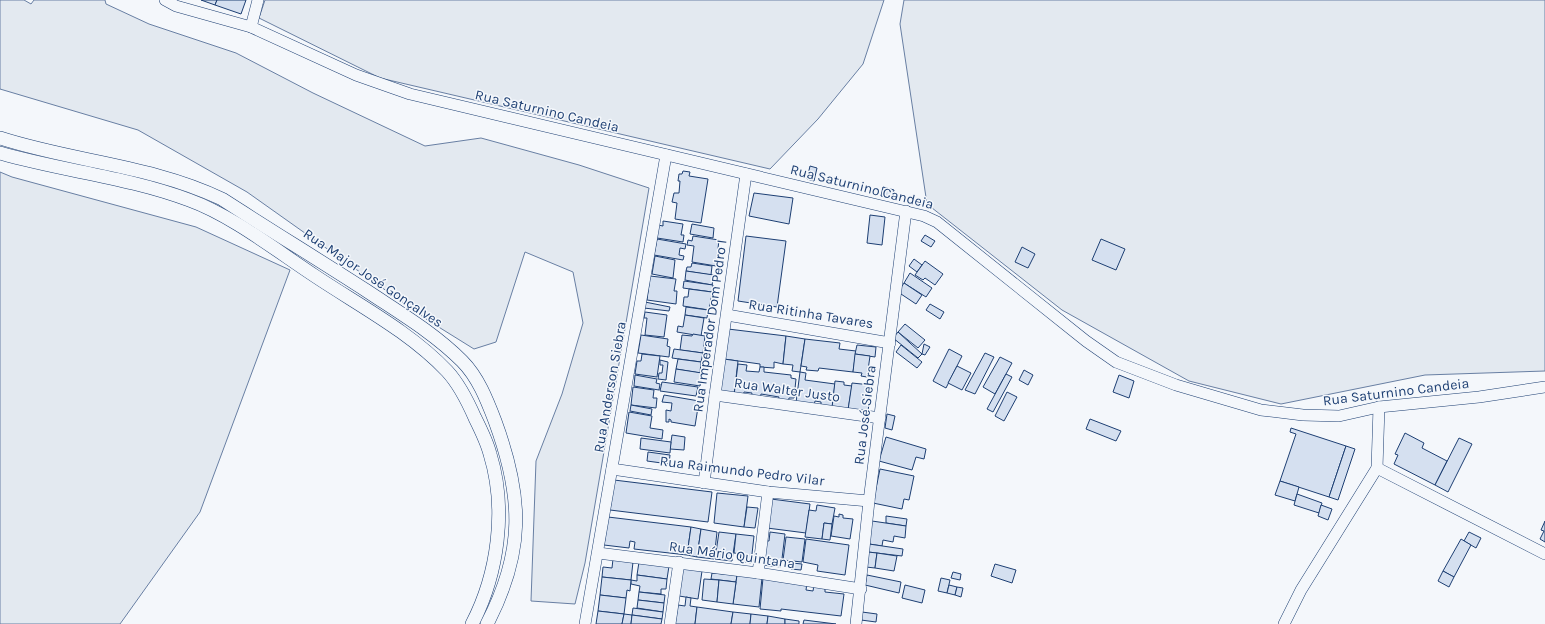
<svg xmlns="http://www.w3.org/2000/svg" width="1545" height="624" font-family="Karla,sans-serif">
<rect width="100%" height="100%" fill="#f4f7fb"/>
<g fill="#e3e9f0" stroke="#687fa3">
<path d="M0,0h24l7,4 3,-4h71l1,4 43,20 87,29 77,40 112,53 56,-8 98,27 70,23 -64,375 -10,41 -44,-3 5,-140 26,-67 21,-71 -10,-51 -48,-20 -29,90 -22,7 -45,-28 -182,-129 -109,-62 -138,-41z"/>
<path d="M265,0h619l-21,64 -45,55 -48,50 -390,-91 -121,-60z"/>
<path d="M904,0h641v371l-120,4 -144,29 -92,-23 -127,-71 -135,-106 -27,-180z"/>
<path d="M0,172l12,5 184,50 94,43 -90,242 -80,112h-120z"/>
</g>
<g fill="#d5e0f0" stroke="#1d3f73">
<path d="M201,0h16l-2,5z"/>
<path d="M217,0h29l-5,14 -26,-9z"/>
<path d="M810,166l7,2 -3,13 -7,-2z"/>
<path d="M683,171l7,1 -1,4 19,3 -7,44 -26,-4 2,-16 -5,-1 2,-9h5l1,-12h-2l1,-7h3z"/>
<path d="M883,187l11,3 -2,9 -11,-3z"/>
<path d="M754,193l39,5 -4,26 -40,-8z"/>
<path d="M870,215l15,2 -3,28 -15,-2z"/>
<path d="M663,221l20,3 -2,11h3l-1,7 -26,-4 1,-13 5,1z"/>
<path d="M692,224l22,4 -1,10 -23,-4z"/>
<path d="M925,235l10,6 -4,6 -10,-6z"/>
<path d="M693,236l26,4 -3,26 -24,-4 2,-16 -7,-1 1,-5 4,1z"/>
<path d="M746,236l40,5 -9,66 -39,-6z"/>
<path d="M657,239l29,5 -1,5 -5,-1 -1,7 5,1 -1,4 -29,-5z"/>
<path d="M1101,239l24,10 -9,21 -24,-10z"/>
<path d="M1022,247l13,7 -7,14 -13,-6z"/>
<path d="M655,256l20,4 -2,18 -21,-4z"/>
<path d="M914,259l8,6 -5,7 -8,-6z"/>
<path d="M925,261l18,13 -8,11 -10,-7 -2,2 -8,-5z"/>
<path d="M692,263l20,3 -1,9 -25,-4 1,-4h4z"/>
<path d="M686,271l28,4 -2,10 -27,-5z"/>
<path d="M910,273l22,15 -6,9 -22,-14z"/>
<path d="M650,276l26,3 -2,12h3l-1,13 -29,-4z"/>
<path d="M684,281l29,4 -1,7 -29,-4z"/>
<path d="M904,283l18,12 -6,9 -18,-12z"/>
<path d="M689,289l23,3 -3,18 -26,-4 1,-9h4z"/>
<path d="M645,302l25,5 -1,4 -25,-3z"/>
<path d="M930,304l14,8 -4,7 -14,-9z"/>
<path d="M686,307l22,3 -1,8 -22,-3z"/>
<path d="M645,312l22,3 -3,22 -19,-2 2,-17h-3z"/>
<path d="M685,315l19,3 -3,18 -24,-4 1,-6 5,1z"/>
<path d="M905,324l20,16 -7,8 -20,-16z"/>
<path d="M728,329l58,7 -3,28 -9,-2v6l-14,-1v-3l-36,-5z"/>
<path d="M898,332l24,22 -4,4 -25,-20z"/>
<path d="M693,334l12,2 -2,17 -23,-3 2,-15 10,1z"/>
<path d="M641,335l27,4 -1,7 3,1 -1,10 -31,-4z"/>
<path d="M786,336l19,3 -5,33 -8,-1 1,-6 -10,-1z"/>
<path d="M805,339l35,4 -1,6 17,2 -3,21 -34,-4 -1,3 -12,-1 1,-3 -6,-1z"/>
<path d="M924,344l6,3 -5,8 -3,-1z"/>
<path d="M857,345l19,2 -1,10 -20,-3z"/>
<path d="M901,345l21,17 -5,6 -21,-16z"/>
<path d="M674,349l29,4 -2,9 -29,-4z"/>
<path d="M949,349l13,7 -16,32 -13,-7z"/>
<path d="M985,353l9,4 -19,37 -10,-4z"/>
<path d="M642,354l18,2 -3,21 -22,-3 2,-13h4z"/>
<path d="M855,354l15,2 -3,21 -6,-1 1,-3 -9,-1z"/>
<path d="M1000,357l12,6 -17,31 -12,-7z"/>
<path d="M678,359l23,3 -1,11 -24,-4z"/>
<path d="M724,359l14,2 -4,34 -14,-2z"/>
<path d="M660,360l8,2 -2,18 -8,-1 1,-6h3l1,-8h-3z"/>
<path d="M738,364l9,1 -1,6 13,1 1,-5h4v5l27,3v3l5,1 -2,19h-5l-1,4 -10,-1 1,-4 -18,-3 -1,5 -9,-1 1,-5 -8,-1 -1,4 -9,-1z"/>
<path d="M957,366l14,7 -9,17 -14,-7z"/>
<path d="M676,369l26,4 -2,13 -26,-4z"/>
<path d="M1024,370l9,5 -5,10 -9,-5z"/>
<path d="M800,372l6,1 -1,7 30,4 -3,24 -11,-2v-4l-6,-1 -1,5 -18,-3z"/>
<path d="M1006,374l6,3 -19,35 -6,-3z"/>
<path d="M635,375l22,4 -1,4 4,1 -1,6 -25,-4z"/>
<path d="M1119,375l15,6 -5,17 -16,-6z"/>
<path d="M835,381l9,1v3l8,1 -4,24 -16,-2z"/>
<path d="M662,382l36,5 -2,9 -36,-5z"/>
<path d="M852,383l19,2 -3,27 -20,-2z"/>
<path d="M633,387l21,3 -1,8h4l-1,10 -25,-3z"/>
<path d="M1007,392l10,5 -13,24 -9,-5z"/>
<path d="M664,395l35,6 -4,25 -24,-4v-2l-2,-1v3h-3v-12l5,1 1,-8 -10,-1z"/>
<path d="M631,405l21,4 -1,6 -21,-4z"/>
<path d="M629,412l23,4 -2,12 13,2 -1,9 -36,-6z"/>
<path d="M887,414l8,2 -3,14 -7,-2z"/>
<path d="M1090,419l31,12 -5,10 -30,-12z"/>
<path d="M1291,428l55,18 -17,51 -49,-16 16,-47 -6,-2z"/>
<path d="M1405,433l19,10 -2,5 25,13 -12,24 -41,-21 4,-9 -3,-1z"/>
<path d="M672,435l13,2 -1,13 -14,-1z"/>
<path d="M886,437l40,12 -2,10 -8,-2 -4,13 -33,-9z"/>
<path d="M641,438l30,4 -1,11 -30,-4z"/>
<path d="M1459,438l13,6 -24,48 -13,-7z"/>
<path d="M1346,446l9,3 -17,51 -9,-3z"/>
<path d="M648,452l22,3 -1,9 -22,-3z"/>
<path d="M880,469l34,7 -5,24 -5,-1 -2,10 -29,-6z"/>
<path d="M614,480l98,12 -4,30 -98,-12z"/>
<path d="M1280,481l19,6 -4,14 -20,-6z"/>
<path d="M717,493l31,3 -4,31 -30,-4z"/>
<path d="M1297,494l25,9 -3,10 -25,-8z"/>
<path d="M771,499l39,5 -4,29 -39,-5z"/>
<path d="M817,505l18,3 -3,16 -8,-1 -2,16 -17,-2 4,-27 7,1z"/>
<path d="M1321,505l11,4 -4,11 -10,-4z"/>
<path d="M747,507l11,1 -3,20 -11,-1z"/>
<path d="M839,514l4,1v3l10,1 -3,20 -19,-3 3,-20 5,1z"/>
<path d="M886,516l21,3 -1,7 -20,-3z"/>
<path d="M608,517l83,10 -4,28 -53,-6 1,-7 -5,-1 -1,7 -25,-3z"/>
<path d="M872,521l34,5 -1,12 -11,-2 -1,6 -10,-2 -1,6 -13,-2z"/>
<path d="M1545,521v21l-5,-3 4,-8 -3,-1z"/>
<path d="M824,523l8,1 -2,16 -8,-1z"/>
<path d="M691,527l10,2 -4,28 -10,-2z"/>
<path d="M701,529l16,3 -3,27 -17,-2z"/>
<path d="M719,532l17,2 -4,27 -17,-2z"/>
<path d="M770,532l15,2 -4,33 -19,-2 3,-24h4z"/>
<path d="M1469,532l12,6 -5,10 -12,-7z"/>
<path d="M736,534l18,2 -3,27 -11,-2 1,-7 -7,-1z"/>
<path d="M786,537l19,2 -3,23 -19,-2z"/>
<path d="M806,539l43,6 -4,30 -28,-4 1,-6 -15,-3z"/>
<path d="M1461,539l10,6 -17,32 -11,-6z"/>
<path d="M869,544l34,5 -1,7 -34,-4z"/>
<path d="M868,552l9,1 -2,15 -9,-1z"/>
<path d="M877,553l20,3 -3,15 -19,-3z"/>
<path d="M613,559l20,3 -2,18 -29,-3 1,-10 9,1z"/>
<path d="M639,562l30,4 -2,13 -30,-4z"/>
<path d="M792,563l10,1 -1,6 -10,-1z"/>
<path d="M995,564l21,6 -4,13 -21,-7z"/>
<path d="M682,568l20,3 -4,28 -19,-3z"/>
<path d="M1443,571l11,6 -5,10 -11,-6z"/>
<path d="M953,572l8,2 -1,6 -9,-2z"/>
<path d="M712,573l25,2 -1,7 -25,-3z"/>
<path d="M637,575l30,4 -1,10h-5v5l-22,-2 1,-6 -9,-2v-4l6,1z"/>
<path d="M737,575l25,3 -3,29 -26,-3z"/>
<path d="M867,575l34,7 -2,11 -34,-8z"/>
<path d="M602,577l29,3 -1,11 -3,-1 -1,8 -26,-3z"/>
<path d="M763,578l44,5 -1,7 7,1 1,-6 11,1v6l19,2 -3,22 -60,-7v2l-21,-2z"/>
<path d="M941,578l9,2 -3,13 -9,-2z"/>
<path d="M704,579l15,1 -2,22 -15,-2z"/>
<path d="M719,580l17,2 -3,22 -16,-2z"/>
<path d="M905,585l20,5 -3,13 -20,-5z"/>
<path d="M949,585l8,2 -2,8 -8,-2z"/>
<path d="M957,587l6,1 -2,9 -6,-2z"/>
<path d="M639,592l26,3 -1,8 -26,-3z"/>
<path d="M600,595l26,3 -2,16 -26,-3z"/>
<path d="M686,597l5,1 -1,8 7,1 -2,17h-20l3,-19 7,1z"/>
<path d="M638,600l26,3 -1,9 -26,-4z"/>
<path d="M697,607l36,5 -2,12h-36z"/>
<path d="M633,608l30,4 -1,7 -30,-4z"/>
<path d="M598,611l26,3 -2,10h-26z"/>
<path d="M733,612l18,2 -1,10h-19z"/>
<path d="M862,612l15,2 -1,8 -15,-2z"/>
<path d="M624,614l8,1 -1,9h-9z"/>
<path d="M751,614l17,2 -1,8h-17z"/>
<path d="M632,615l30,4 -1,5h-30z"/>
<path d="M768,616l17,3v5h-18z"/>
<path d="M785,619l14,2v3h-14z"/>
<path d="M804,620l32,4h-33z"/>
</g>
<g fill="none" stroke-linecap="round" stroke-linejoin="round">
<g stroke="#1d3f73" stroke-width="12">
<g id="minor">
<path d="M165,0l11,6 75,21 105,48 54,19 514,122 13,6 149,119 30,21 60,23 85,25 42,5 36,1 40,-9 100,-10 66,-10"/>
<path d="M251,27l7,-27"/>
<path d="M727,315l163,28"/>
<path d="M715,395l165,23"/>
<path d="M1377,468l168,86"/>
<path d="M612,469l156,23 101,9"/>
<path d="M704,483l11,-88 31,-221"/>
<path d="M598,553l160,20 103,16"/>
<path d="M758,573l10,-81"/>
<path d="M585,624l81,-469"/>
<path d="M670,624l9,-62"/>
<path d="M856,624l13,-123 37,-290"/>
<path d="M1284,624l17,-34 76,-122 2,-61"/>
</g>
</g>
<g stroke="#1d3f73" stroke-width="14">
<g id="tertiary">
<path d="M0,138c74,24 151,27 222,61 48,31 97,61 145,92 33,22 67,42 95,70 16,16 25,39 33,60 28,76 30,130 -8,203"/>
<path d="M0,153c62,18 128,24 189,47 42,15 88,51 126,76 45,30 95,56 132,95 13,14 21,31 28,47 6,12 12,24 15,36 17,55 8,120 -18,170"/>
</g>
</g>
<use href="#minor" stroke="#f4f7fb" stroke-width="11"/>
<use href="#tertiary" stroke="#f4f7fb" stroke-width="13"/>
</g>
<g text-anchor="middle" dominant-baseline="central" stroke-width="3" stroke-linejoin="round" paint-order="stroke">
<g font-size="14" fill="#1d3f73" stroke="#f4f7fb">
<text transform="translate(547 111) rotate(13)">Rua Saturnino Candeia</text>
<text transform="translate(862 187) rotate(14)">Rua Saturnino Candeia</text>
<text transform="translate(373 278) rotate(34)">Rua Major José Gonçalves</text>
<text transform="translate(811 314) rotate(9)">Rua Ritinha Tavares</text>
<text transform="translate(710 326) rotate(-82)">Rua Imperador Dom Pedro I</text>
<text transform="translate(610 387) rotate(-80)">Rua Anderson Siebra</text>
<text transform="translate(787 390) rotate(8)">Rua Walter Justo</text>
<text transform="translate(1396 392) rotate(-7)">Rua Saturnino Candeia</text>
<text transform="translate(865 415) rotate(-83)">Rua José Siebra</text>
<text transform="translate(742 471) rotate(7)">Rua Raimundo Pedro Vilar</text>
<text transform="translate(732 555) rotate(8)">Rua Mário Quintana</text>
</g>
</g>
</svg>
